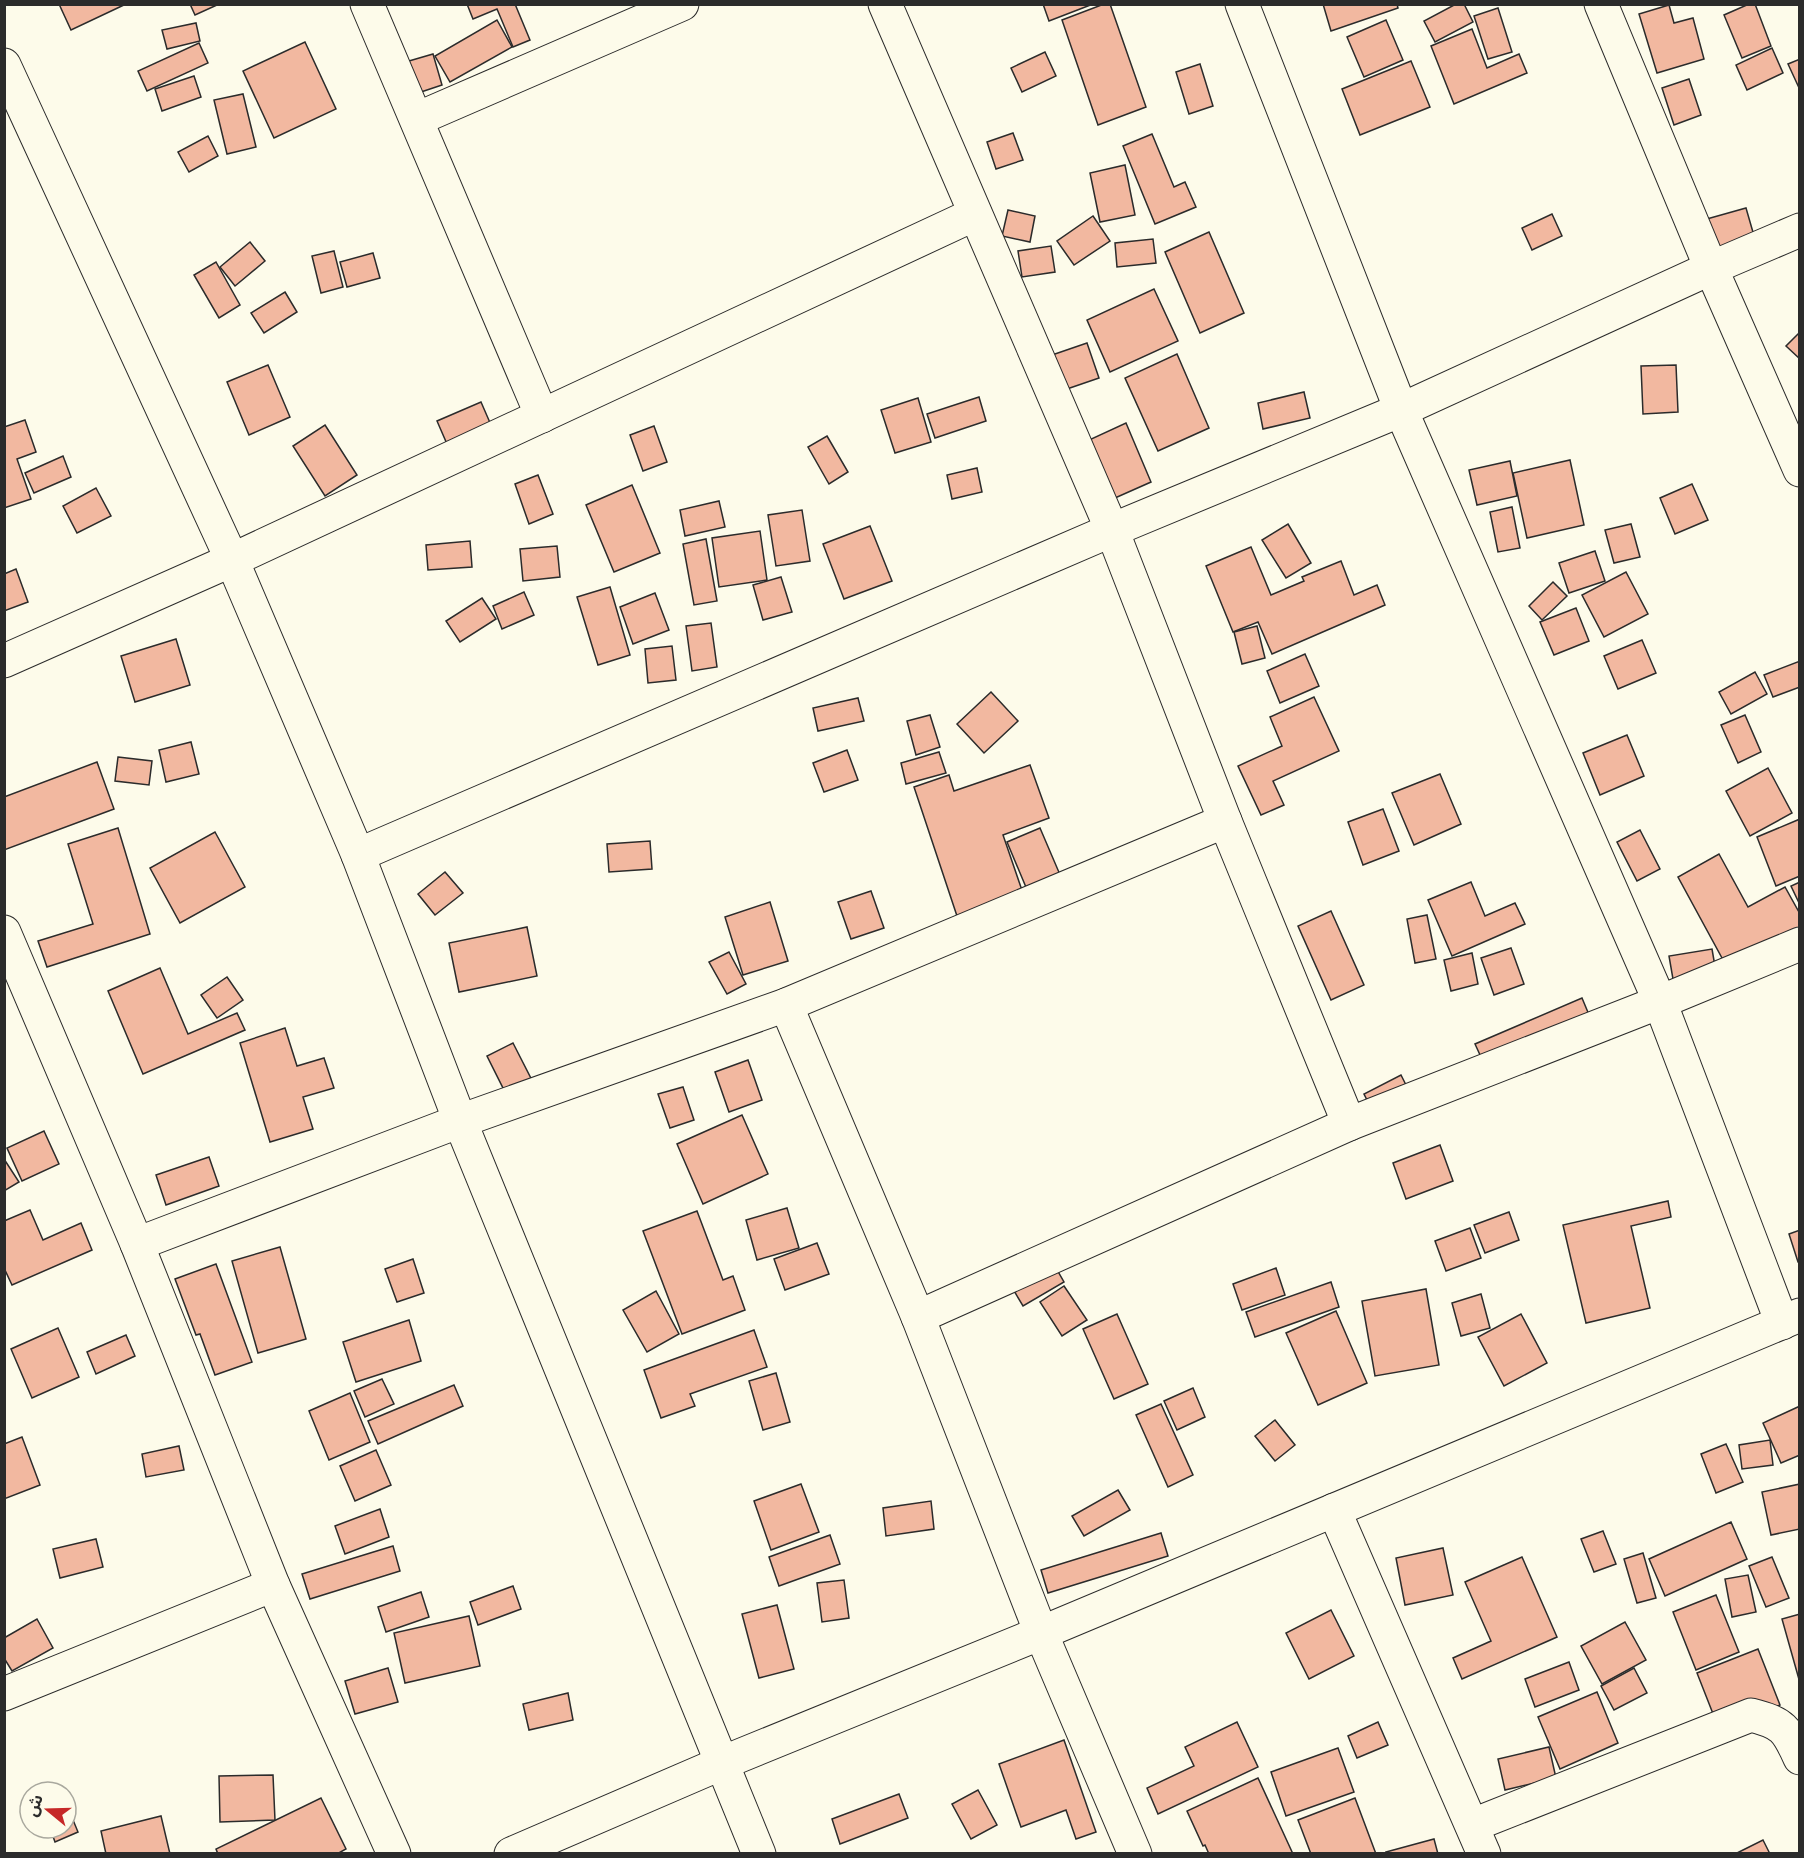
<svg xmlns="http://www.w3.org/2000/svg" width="1804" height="1858" font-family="'Fira Sans','Noto Sans Arabic',sans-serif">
<rect width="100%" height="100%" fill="#fdfbea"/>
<g fill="#f2b8a0" stroke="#2b2b2b" stroke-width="1.5">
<path d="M59,4h67l-55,26z"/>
<path d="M190,4h27v1l-22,10z"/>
<path d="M467,4h48l15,36 -17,7 -16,-38 -24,10z"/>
<path d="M1043,4h50l-44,17z"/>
<path d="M1104,4h6l36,103 -48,18 -36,-105z"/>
<path d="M1323,4h74l1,4 -67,23z"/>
<path d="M1456,4h8l9,18 -38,20 -11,-21z"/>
<path d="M1749,4h6l16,42 -29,12 -18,-43z"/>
<path d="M1669,5l5,18 19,-5 11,41 -47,14 -18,-59z"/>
<path d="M1498,8l14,44 -24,7 -14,-43z"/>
<path d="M497,20l15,27 -62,35 -15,-26z"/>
<path d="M1386,20l17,40 -39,17 -17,-40z"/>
<path d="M196,23l4,18 -33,8 -5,-19z"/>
<path d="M1472,29l15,39 32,-14 8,19 -73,31 -23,-58z"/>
<path d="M305,42l31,67 -62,29 -31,-67z"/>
<path d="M199,43l9,20 -61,28 -9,-20z"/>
<path d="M1772,48l11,25 -36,17 -11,-25z"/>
<path d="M1045,52l11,24 -34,16 -11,-24z"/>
<path d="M433,54l9,31 -30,10 -10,-32z"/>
<path d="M1800,59v31l-12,-26z"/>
<path d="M1411,61l19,46 -70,28 -18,-46z"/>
<path d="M1200,64l13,42 -24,8 -13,-42z"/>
<path d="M194,76l7,21 -39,14 -7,-22z"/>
<path d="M1689,79l12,36 -27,10 -12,-37z"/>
<path d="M243,94l13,53 -29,7 -13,-54z"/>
<path d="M1013,133l10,27 -27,9 -9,-27z"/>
<path d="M1152,134l22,53 11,-5 11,25 -41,17 -32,-78z"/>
<path d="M208,136l10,20 -29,16 -11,-20z"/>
<path d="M1125,165l10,50 -35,7 -10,-49z"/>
<path d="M1746,208l13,45 -50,14 -13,-45z"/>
<path d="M1008,210l27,6 -5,26 -28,-6z"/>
<path d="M1552,214l10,22 -30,14 -10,-22z"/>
<path d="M1093,216l17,25 -36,24 -17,-24z"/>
<path d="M1209,232l35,81 -44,20 -35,-81z"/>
<path d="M1153,239l3,24 -39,4 -2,-24z"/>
<path d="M250,242l15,19 -30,25 -15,-19z"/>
<path d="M1051,246l4,26 -33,5 -4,-26z"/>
<path d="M334,251l9,36 -22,6 -9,-37z"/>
<path d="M373,253l7,25 -33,9 -7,-25z"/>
<path d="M216,262l24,43 -21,13 -25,-43z"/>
<path d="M1154,289l24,52 -68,31 -23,-52z"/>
<path d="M285,292l12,20 -33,21 -13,-20z"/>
<path d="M1800,332v27l-14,-13z"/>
<path d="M1087,343l12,35 -35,12 -12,-35z"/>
<path d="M1177,354l32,74 -51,23 -33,-73z"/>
<path d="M268,365l22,52 -41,18 -22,-53z"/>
<path d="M1676,365l2,47 -35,2 -2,-48z"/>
<path d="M1304,392l6,26 -47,11 -5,-26z"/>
<path d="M979,397l7,24 -51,17 -8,-24z"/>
<path d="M918,398l13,44 -36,11 -14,-43z"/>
<path d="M481,402l10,23 -44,19 -10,-23z"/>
<path d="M25,420l11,32 -19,7 14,40 -27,9v-81z"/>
<path d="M1126,423l25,59 -36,16 -26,-58z"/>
<path d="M325,425l32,50 -32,21 -32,-50z"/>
<path d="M654,426l13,36 -24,9 -13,-36z"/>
<path d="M827,436l21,36 -19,12 -21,-37z"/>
<path d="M63,456l8,21 -37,16 -9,-20z"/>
<path d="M1570,460l14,65 -57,13 -14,-65z"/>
<path d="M1510,461l7,35 -40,9 -8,-35z"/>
<path d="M977,468l5,24 -30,7 -5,-24z"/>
<path d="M538,475l15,39 -24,10 -14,-40z"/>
<path d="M1692,484l16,36 -33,14 -15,-36z"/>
<path d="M632,485l28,68 -46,19 -28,-67z"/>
<path d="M96,488l15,28 -34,17 -14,-27z"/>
<path d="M719,501l6,26 -40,9 -5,-26z"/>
<path d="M1512,507l8,41 -22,4 -8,-40z"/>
<path d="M802,510l8,51 -34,5 -8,-51z"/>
<path d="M1288,524l23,39 -25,15 -24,-38z"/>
<path d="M1631,524l9,33 -26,6 -9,-33z"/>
<path d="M870,526l22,55 -48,18 -21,-55z"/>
<path d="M760,531l7,49 -48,7 -7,-49z"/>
<path d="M706,539l11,62 -23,4 -11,-61z"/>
<path d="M470,541l2,26 -44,3 -2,-25z"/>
<path d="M557,546l3,31 -37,4 -3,-32z"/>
<path d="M1251,547l20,48 33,-14 -2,-4 39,-16 13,34 23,-10 8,20 -113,49 -14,-32 -25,10 -27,-66z"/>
<path d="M1595,551l10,30 -36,12 -10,-30z"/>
<path d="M16,569l12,33 -24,9v-37z"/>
<path d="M1626,572l22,42 -44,23 -22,-42z"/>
<path d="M781,577l11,35 -29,8 -10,-35z"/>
<path d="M1553,582l14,14 -25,24 -13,-14z"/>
<path d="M610,587l20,68 -32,10 -21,-68z"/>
<path d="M524,592l10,23 -32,14 -9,-23z"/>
<path d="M655,593l14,37 -36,14 -13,-37z"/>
<path d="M482,598l14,21 -36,23 -14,-21z"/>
<path d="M1576,608l13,33 -35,14 -14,-33z"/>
<path d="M711,623l6,44 -25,4 -6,-45z"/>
<path d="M1257,626l8,32 -23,6 -8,-32z"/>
<path d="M176,639l14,46 -55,17 -14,-46z"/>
<path d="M1642,640l14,33 -38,16 -14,-33z"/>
<path d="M672,646l4,34 -28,3 -3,-34z"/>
<path d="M1305,654l14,32 -39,17 -13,-32z"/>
<path d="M1800,661v26l-27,10 -9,-22z"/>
<path d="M1755,672l12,22 -36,20 -12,-22z"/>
<path d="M991,692l27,29 -34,32 -27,-29z"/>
<path d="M1314,697l25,54 -66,30 11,24 -23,10 -23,-49 44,-20 -12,-29z"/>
<path d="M858,698l6,23 -46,10 -5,-23z"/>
<path d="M930,715l10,32 -24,8 -9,-34z"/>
<path d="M1745,715l16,37 -23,11 -17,-38z"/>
<path d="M1627,735l17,41 -44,19 -17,-42z"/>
<path d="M191,742l8,32 -33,8 -7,-32z"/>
<path d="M847,750l11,30 -34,12 -11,-29z"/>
<path d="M939,752l7,21 -40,11 -5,-21z"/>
<path d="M118,757l34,4 -3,24 -34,-4z"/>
<path d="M97,762l17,47 -110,41v-53z"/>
<path d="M1030,765l19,53 -46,17 22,64 -66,23 -45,-135 35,-12 5,16z"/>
<path d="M1768,768l24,45 -42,23 -24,-45z"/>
<path d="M1440,774l21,50 -47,21 -22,-52z"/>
<path d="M1383,809l16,42 -36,14 -15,-43z"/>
<path d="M1800,819v57l-24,10 -19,-49z"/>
<path d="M118,828l32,106 -103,33 -9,-26 55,-17 -25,-80z"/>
<path d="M1040,828l21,49 -33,15 -21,-50z"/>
<path d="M1640,830l20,39 -23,12 -20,-39z"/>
<path d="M215,832l30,55 -65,36 -30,-55z"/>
<path d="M650,841l2,28 -43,3 -2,-28z"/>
<path d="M1719,854l29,53 37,-20 15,27v16l-72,39 -50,-92z"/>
<path d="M445,872l18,21 -28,22 -17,-21z"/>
<path d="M1471,882l14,34 30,-13 10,21 -73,32 -24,-56z"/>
<path d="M1800,882v23l-9,-19z"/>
<path d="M871,891l13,37 -33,11 -13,-37z"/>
<path d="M770,902l18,59 -45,14 -18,-58z"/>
<path d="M1331,911l33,74 -33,15 -33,-74z"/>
<path d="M1427,915l9,44 -21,4 -8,-44z"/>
<path d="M527,927l10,49 -78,16 -10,-49z"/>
<path d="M1511,948l13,36 -30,11 -13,-37z"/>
<path d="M1712,949l5,29 -43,7 -5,-29z"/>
<path d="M729,952l17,32 -19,10 -18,-32z"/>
<path d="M1472,953l6,31 -27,7 -7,-31z"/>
<path d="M160,968l28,66 49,-21 8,17 -102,44 -35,-83z"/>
<path d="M227,977l16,23 -26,18 -16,-23z"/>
<path d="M1582,998l10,24 -106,46 -11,-24z"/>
<path d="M285,1028l12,38 27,-8 10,30 -31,9 10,32 -43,13 -30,-99z"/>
<path d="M513,1043l28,55 -26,14 -28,-56z"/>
<path d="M748,1060l14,40 -33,12 -14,-40z"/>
<path d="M1401,1075l10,20 -37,19 -10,-20z"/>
<path d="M683,1087l11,33 -24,8 -12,-34z"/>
<path d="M742,1115l26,59 -65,30 -26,-60z"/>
<path d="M44,1131l15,33 -37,17 -15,-33z"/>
<path d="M1440,1145l13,36 -47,18 -13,-36z"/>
<path d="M209,1157l10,29 -53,19 -10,-30z"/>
<path d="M4,1159l15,23 -15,9z"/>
<path d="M1668,1201l3,16 -40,9 19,82 -64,15 -23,-98z"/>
<path d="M787,1208l12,40 -42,12 -11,-40z"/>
<path d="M30,1210l13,30 38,-17 11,27 -80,35 -8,-17v-47z"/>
<path d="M697,1211l26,69 10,-4 12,34 -63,24 -39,-103z"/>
<path d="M1509,1212l10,28 -34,13 -11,-28z"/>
<path d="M1470,1228l11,30 -35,13 -11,-30z"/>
<path d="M1800,1230v32h-2l-9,-28z"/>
<path d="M817,1243l12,31 -44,16 -11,-31z"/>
<path d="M280,1247l26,92 -48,14 -26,-92z"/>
<path d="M1048,1254l16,28 -41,24 -16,-27z"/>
<path d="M413,1259l11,34 -27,9 -12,-33z"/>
<path d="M216,1264l36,98 -37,13 -15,-41 -4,1 -21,-56z"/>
<path d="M1276,1268l9,27 -43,15 -9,-26z"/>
<path d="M1331,1282l8,25 -84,30 -9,-25z"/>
<path d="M1064,1286l23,34 -25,16 -22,-34z"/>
<path d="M1426,1289l13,76 -64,11 -13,-75z"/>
<path d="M656,1291l23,43 -32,18 -24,-42z"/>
<path d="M1481,1294l9,34 -29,8 -9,-33z"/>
<path d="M1336,1311l31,72 -49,22 -32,-72z"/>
<path d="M1117,1314l31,70 -34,15 -31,-70z"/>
<path d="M1521,1314l26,49 -43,23 -26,-49z"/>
<path d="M409,1320l12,41 -65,21 -13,-40z"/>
<path d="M58,1328l21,49 -47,21 -21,-49z"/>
<path d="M754,1330l13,37 -77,27 5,12 -34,12 -17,-48z"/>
<path d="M126,1335l9,21 -39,18 -9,-22z"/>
<path d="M776,1373l14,49 -27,8 -14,-49z"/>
<path d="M382,1379l12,25 -29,13 -11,-26z"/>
<path d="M454,1385l9,21 -85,38 -10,-23z"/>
<path d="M1193,1388l12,29 -28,13 -13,-29z"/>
<path d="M350,1393l20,49 -41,18 -20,-49z"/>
<path d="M1161,1404l32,71 -25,12 -32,-72z"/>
<path d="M1800,1406v49l-19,8 -18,-40z"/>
<path d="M1275,1420l20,25 -20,16 -20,-25z"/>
<path d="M22,1437l18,48 -36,14v-55z"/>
<path d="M1770,1440l3,25 -31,4 -3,-24z"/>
<path d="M1726,1444l17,38 -27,11 -15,-39z"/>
<path d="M179,1446l5,24 -38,7 -4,-23z"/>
<path d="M376,1450l15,35 -36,16 -15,-35z"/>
<path d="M801,1484l18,48 -48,18 -17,-49z"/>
<path d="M1800,1484v45l-29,6 -9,-43z"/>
<path d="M1118,1490l12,20 -46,26 -12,-20z"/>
<path d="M931,1501l3,28 -48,7 -3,-28z"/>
<path d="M380,1509l9,28 -44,17 -10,-28z"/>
<path d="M1731,1522l16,37 -82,37 -16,-37z"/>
<path d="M1603,1531l13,33 -22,8 -13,-33z"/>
<path d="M1161,1533l7,23 -120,37 -7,-23z"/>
<path d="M830,1535l10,29 -61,22 -10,-29z"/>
<path d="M96,1539l7,28 -43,11 -7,-29z"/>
<path d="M393,1546l7,25 -90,28 -8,-25z"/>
<path d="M1443,1548l10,47 -48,10 -9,-47z"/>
<path d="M1643,1553l13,45 -19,5 -13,-44z"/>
<path d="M1522,1557l35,80 -95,42 -9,-21 38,-17 -26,-59z"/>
<path d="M1772,1557l17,41 -23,9 -17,-41z"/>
<path d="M1748,1575l8,37 -24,5 -7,-38z"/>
<path d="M844,1580l5,38 -27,4 -5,-39z"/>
<path d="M513,1586l8,23 -43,16 -8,-23z"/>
<path d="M421,1592l8,25 -43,15 -8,-25z"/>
<path d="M1716,1595l23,57 -43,18 -23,-58z"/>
<path d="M777,1605l17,64 -35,9 -17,-64z"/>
<path d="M1331,1610l23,46 -45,23 -23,-46z"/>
<path d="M1800,1614v69l-18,-64z"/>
<path d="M469,1616l11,50 -75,17 -11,-50z"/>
<path d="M37,1619l16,29 -41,23 -8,-13v-20z"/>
<path d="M1625,1622l21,38 -44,24 -21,-38z"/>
<path d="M1758,1649l22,56 -61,24 -22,-56z"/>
<path d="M1569,1662l10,28 -44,17 -10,-28z"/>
<path d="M388,1668l10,34 -43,12 -10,-33z"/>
<path d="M1634,1668l13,25 -33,17 -13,-24z"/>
<path d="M1597,1692l21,51 -58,26 -22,-52z"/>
<path d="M568,1693l5,27 -44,10 -6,-26z"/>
<path d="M1237,1722l21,45 -100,47 -11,-26 47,-22 -9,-19z"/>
<path d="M1378,1722l10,23 -31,13 -9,-22z"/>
<path d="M1064,1740l32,92 -20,7 -10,-29 -45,17 -22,-63z"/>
<path d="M1549,1747l7,31 -51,12 -7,-31z"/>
<path d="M1338,1748l16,44 -68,24 -15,-44z"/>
<path d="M273,1775l2,45 -55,2 -1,-46z"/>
<path d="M1258,1778l35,76h-84l-4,-9 -2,1 -16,-35z"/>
<path d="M978,1790l19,35 -26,14 -19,-35z"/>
<path d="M899,1794l9,24 -68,26 -8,-25z"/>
<path d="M321,1798l25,51 -9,5h-119l-2,-5z"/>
<path d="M1355,1798l21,56h-65l-13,-34z"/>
<path d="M66,1803l12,29 -23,10 -5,-14h16z"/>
<path d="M161,1816l9,38h-64l-5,-23z"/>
<path d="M1434,1839l4,15h-51l-1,-2z"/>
<path d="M1763,1840l7,14h-35z"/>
</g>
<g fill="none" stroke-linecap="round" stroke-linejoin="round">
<g stroke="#2b2b2b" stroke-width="35">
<g id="minor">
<path d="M367,4l175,412"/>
<path d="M885,4l227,526 113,291 124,303"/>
<path d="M1242,4l159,406 259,592 122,321"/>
<path d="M1601,4l110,264 89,202"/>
<path d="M4,65l228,495 126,295 102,266 299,733"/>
<path d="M417,119l265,-115"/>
<path d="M4,661l228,-101 743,-346"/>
<path d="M358,855l754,-325 289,-120 310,-142 89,-38"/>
<path d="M4,932l133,312 136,341 121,269"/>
<path d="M786,1005l132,312 123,316 94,221"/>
<path d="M137,1244l323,-123 326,-116 439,-184"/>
<path d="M918,1317l431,-193 311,-122 140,-58"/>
<path d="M1334,1510l150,344"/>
<path d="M4,1694l269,-109"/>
<path d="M1473,1825l278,-110c32,8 36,14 49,43"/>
<path d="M511,1854l211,-91 319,-130 759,-318"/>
</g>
</g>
<use href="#minor" stroke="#fdfbea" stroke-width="33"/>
</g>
<rect width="1804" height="1858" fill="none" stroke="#2b2b2b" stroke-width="12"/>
<g transform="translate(48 1810) rotate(289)"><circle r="28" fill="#fdfbea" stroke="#a9a89e" stroke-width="1.5"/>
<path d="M0-4.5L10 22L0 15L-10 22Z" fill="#c62828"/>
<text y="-9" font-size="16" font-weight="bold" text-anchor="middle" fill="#2b2b2b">ش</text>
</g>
</svg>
